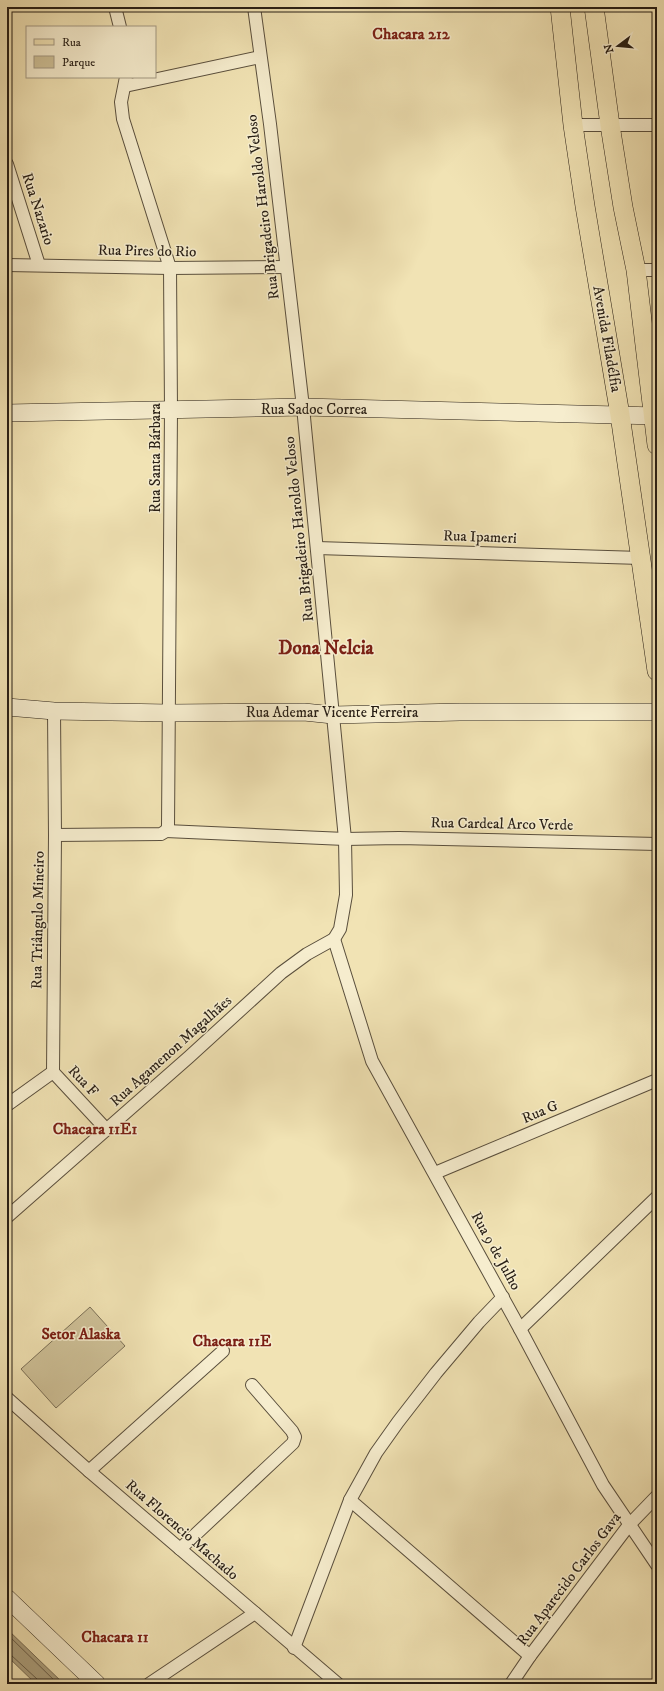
<svg xmlns="http://www.w3.org/2000/svg" width="664" height="1691" font-family="'IM FELL DW Pica',serif">
<rect width="100%" height="100%" fill="#f1e3b4"/>
<filter id="stains"><feTurbulence type="fractalNoise" baseFrequency=".005" numOctaves="4"/><feColorMatrix values="0 0 0 0 .2 0 0 0 0 .09 0 0 0 0 .02 0 0 0 .5 -.17"/></filter>
<radialGradient id="worn" r=".72"><stop offset=".6" stop-color="#630" stop-opacity="0"/><stop offset="1" stop-color="#630" stop-opacity=".3"/></radialGradient>
<path fill="#cfc299" stroke="#7b7057" d="M90,1307l35,39 -69,62 -35,-39z"/>
<path fill="#aca07e" stroke="#776c54" d="M7,1629l57,55h-28l-29,-28z"/>
<g fill="none" stroke-linecap="round" stroke-linejoin="round">
<g stroke="#6a5f4a" stroke-width="1">
<path d="M7,1634l51,50"/>
<path d="M7,1654l4,1 26,24 2,5"/>
</g>
<g stroke="#5a4f3d" stroke-width="14">
<g id="street">
<path d="M115,7l5,20"/>
<path d="M125,86l135,-29"/>
<path d="M573,125h84"/>
<path d="M7,164l32,101"/>
<path d="M7,265l163,3 116,-1"/>
<path d="M636,270h21"/>
<path d="M317,548l324,10"/>
<path d="M166,831l179,8 54,-1 258,6"/>
<path d="M55,835l106,-1 5,-3 2,-4 3,-417 -1,-142 -47,-149 -2,-17 5,-25"/>
<path d="M334,939l38,122 148,268 83,156 54,80"/>
<path d="M53,1072l53,57"/>
<path d="M7,1105l46,-33 2,-237 -1,-124"/>
<path d="M435,1173l222,-93"/>
<path d="M7,1217l182,-160 92,-84 26,-19 27,-15 6,-10 6,-34 -1,-56 -42,-432 -33,-283 -16,-117"/>
<path d="M520,1329l137,-132"/>
<path d="M7,1398l82,73 249,213"/>
<path d="M89,1471l134,-120"/>
<path d="M350,1500l180,156"/>
<path d="M180,1549l113,-106 2,-6 -3,-6 -40,-46"/>
<path d="M294,1648l56,-148 26,-47 22,-31 38,-49 43,-51 24,-25"/>
<path d="M149,1684l106,-71"/>
<path d="M511,1684l19,-28 99,-131 28,-29"/>
</g>
</g>
<g stroke="#271e15" stroke-width="18">
<g id="secondary">
<path d="M7,413l296,-6 354,9"/>
<path d="M7,707l47,4 115,2 135,-1 29,3 127,-3h197"/>
<path d="M7,1598l90,86"/>
</g>
</g>
<g stroke="#271e15" stroke-width="20">
<g id="primary">
<path d="M560,7l13,118 12,81 35,209 37,256"/>
<path d="M594,7l16,118 13,82 13,63 21,175"/>
</g>
</g>
<use href="#street" stroke="#f6edce" stroke-width="12"/>
<use href="#secondary" stroke="#f6edce" stroke-width="17"/>
<use href="#primary" stroke="#f1e3b4" stroke-width="19"/>
</g>
<g text-anchor="middle" dominant-baseline="central" stroke-width="3" stroke-linejoin="round" paint-order="stroke">
<g font-size="15" fill="#271e15" stroke="#f6edce">
<text transform="translate(263 207) rotate(-97)">Rua Brigadeiro Haroldo Veloso</text>
<text transform="translate(38 209) rotate(72)">Rua Nazario</text>
<text transform="translate(147 251) rotate(1)">Rua Pires do Rio</text>
<text transform="translate(607 339) rotate(80)">Avenida Filadélfia</text>
<text x="314" y="409">Rua Sadoc Correa</text>
<text transform="translate(155 458) rotate(-90)">Rua Santa Bárbara</text>
<text transform="translate(299 529) rotate(-96)">Rua Brigadeiro Haroldo Veloso</text>
<text transform="translate(480 537) rotate(2)">Rua Ipameri</text>
<text x="332" y="712">Rua Ademar Vicente Ferreira</text>
<text transform="translate(502 824) rotate(1)">Rua Cardeal Arco Verde</text>
<text transform="translate(38 920) rotate(-89)">Rua Triângulo Mineiro</text>
<text transform="translate(171 1051) rotate(-42)">Rua Agamenon Magalhães</text>
<text transform="translate(83 1081) rotate(47)">Rua F</text>
<text transform="translate(540 1112) rotate(-23)">Rua G</text>
<text transform="translate(496 1251) rotate(61)">Rua 9 de Julho</text>
<text transform="translate(182 1530) rotate(41)">Rua Florencio Machado</text>
<text transform="translate(569 1579) rotate(-53)">Rua Aparecido Carlos Gava</text>
</g>
<g font-size="16" font-weight="bold" fill="#7a1f14" stroke="#f6edce">
<text x="411" y="34">Chacara 212</text>
<text x="95" y="1129">Chacara 11E1</text>
<text x="81" y="1334">Setor Alaska</text>
<text x="232" y="1341">Chacara 11E</text>
<text x="115" y="1637">Chacara 11</text>
</g>
<g font-size="19" font-weight="bold" fill="#7a1f14" stroke="#f6edce">
<text x="326" y="648">Dona Nelcia</text>
</g>
</g>
<rect width="664" height="1691" fill="none" stroke="#f1e3b4" stroke-width="24"/>
<rect x="8" y="8" width="648" height="1675" fill="none" stroke="#271e15" stroke-width="2"/>
<rect x="12" y="12" width="640" height="1667" fill="none" stroke="#271e15"/>
<rect x="26" y="26" width="130" height="52" fill="#f6edce" stroke="#a39a84"/>
<rect x="34" y="39" width="20" height="6" fill="#f1e3b4" stroke="#a39a84"/>
<text x="62" y="46" font-size="12" fill="#271e15">Rua</text>
<rect x="34" y="56" width="20" height="12" fill="#cfc299" stroke="#a39a84"/>
<text x="62" y="66" font-size="12" fill="#271e15">Parque</text>
<g transform="translate(618 46) rotate(254)" stroke="#f6edce" stroke-width="3" paint-order="stroke">
<path d="M0-3L7 15L0 10L-7 15Z" fill="#271e15"/>
<text y="-6" font-size="11" font-weight="bold" text-anchor="middle" fill="#271e15">N</text>
</g>
<rect width="100%" height="100%" filter="url(#stains)"/>
<rect width="100%" height="100%" fill="url(#worn)"/>
</svg>
